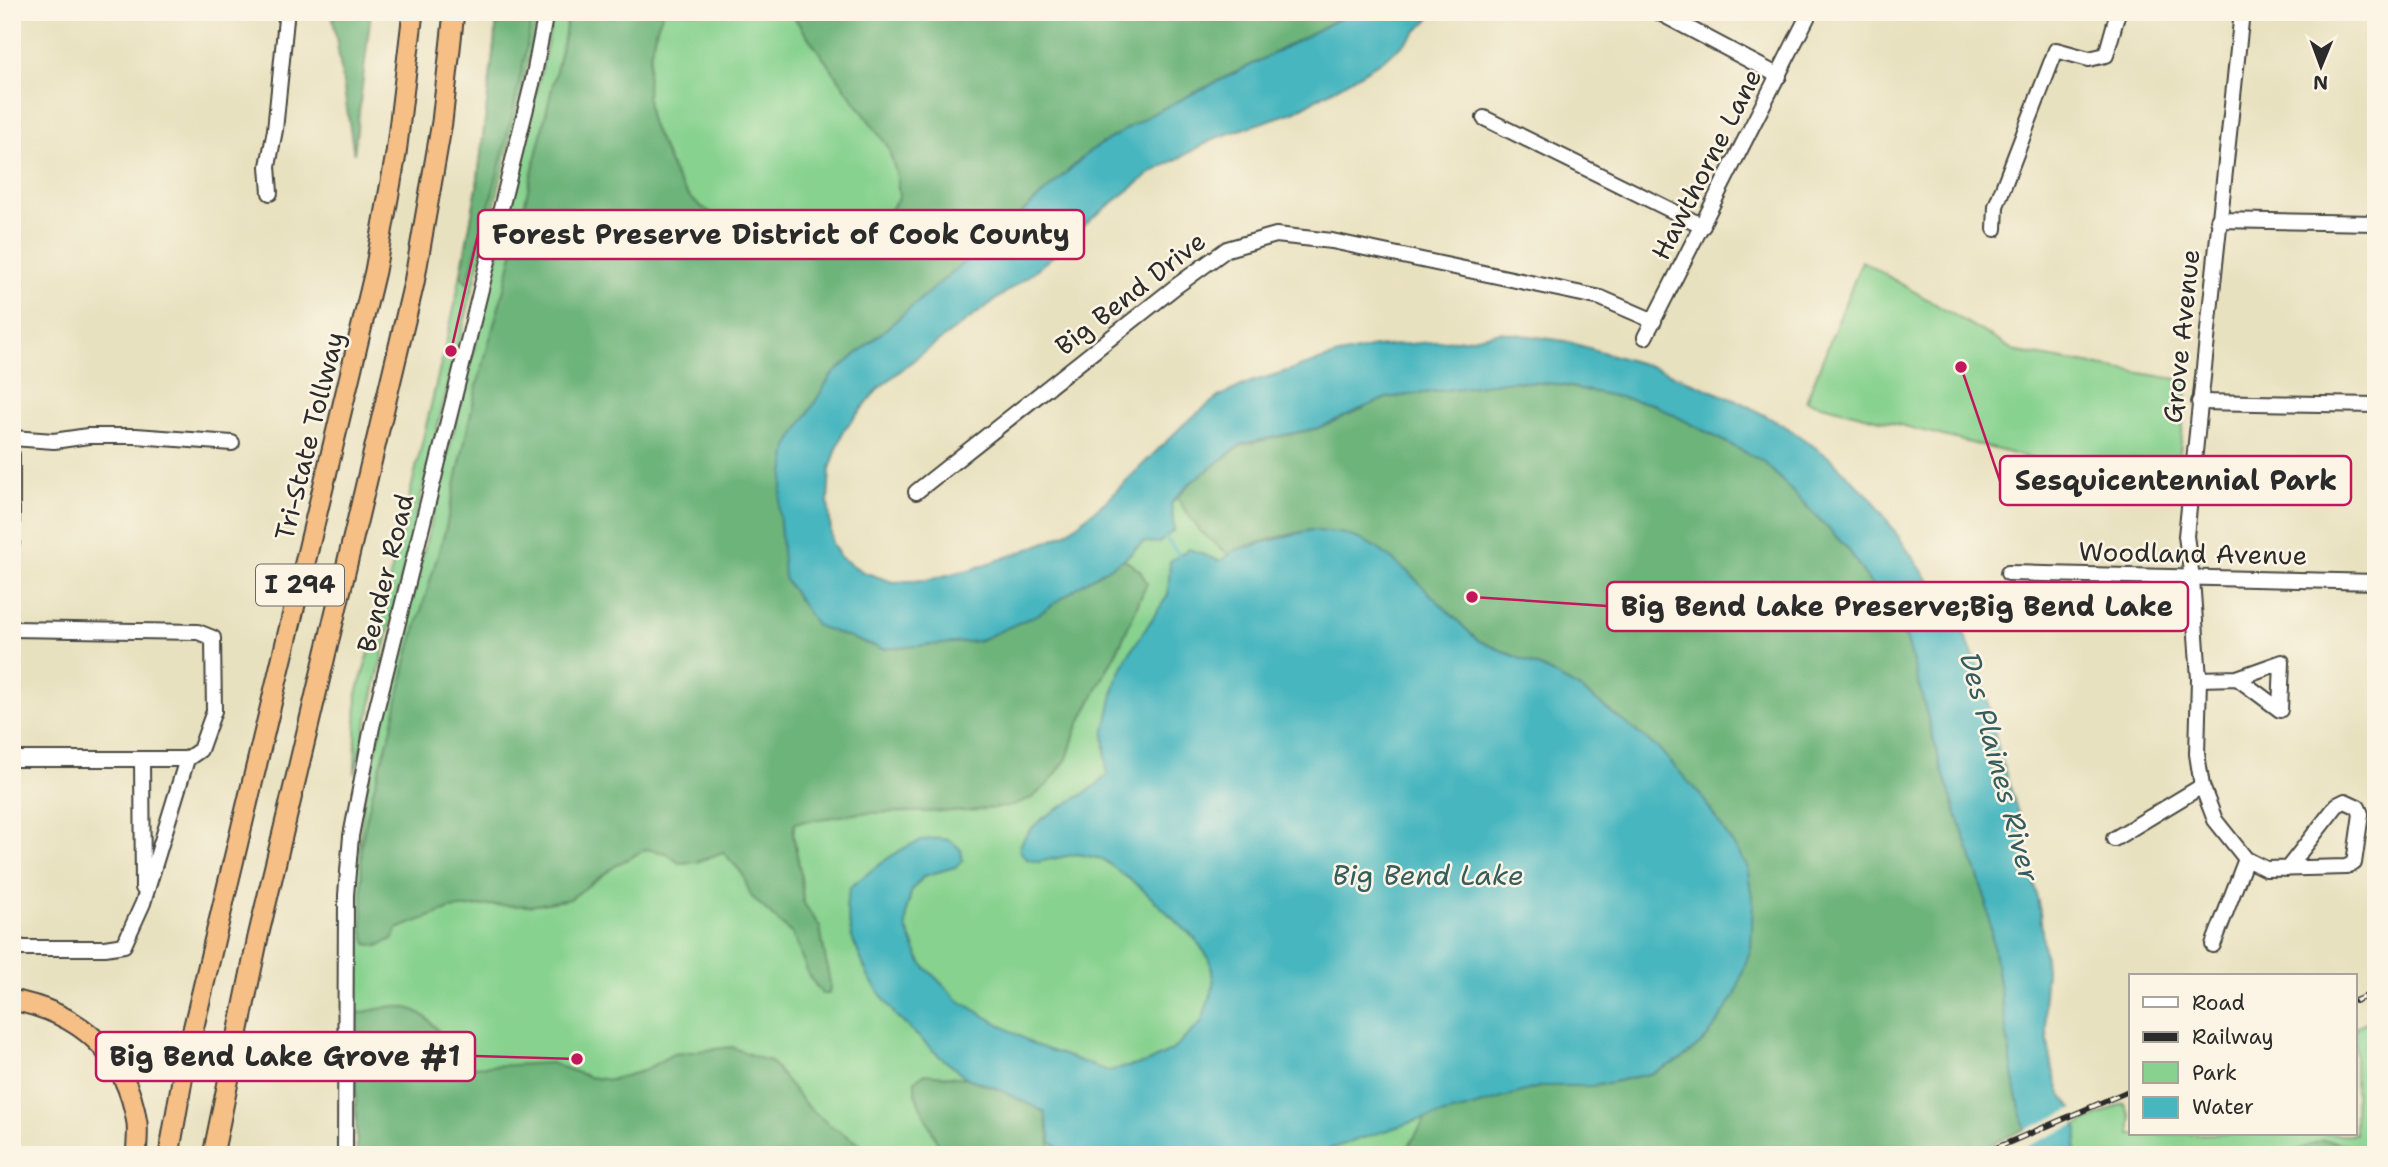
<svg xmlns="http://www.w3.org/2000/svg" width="2388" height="1167" font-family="'Shantell Sans',sans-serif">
<rect width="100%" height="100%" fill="#fcf5e5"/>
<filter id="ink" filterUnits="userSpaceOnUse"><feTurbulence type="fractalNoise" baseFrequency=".0143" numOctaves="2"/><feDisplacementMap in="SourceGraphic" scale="14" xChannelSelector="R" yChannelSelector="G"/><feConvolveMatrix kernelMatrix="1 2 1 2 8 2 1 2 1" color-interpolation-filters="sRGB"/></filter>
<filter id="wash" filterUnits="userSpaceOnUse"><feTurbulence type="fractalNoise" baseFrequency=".00686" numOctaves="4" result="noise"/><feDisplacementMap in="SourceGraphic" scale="28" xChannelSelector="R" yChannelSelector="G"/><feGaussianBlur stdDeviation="1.57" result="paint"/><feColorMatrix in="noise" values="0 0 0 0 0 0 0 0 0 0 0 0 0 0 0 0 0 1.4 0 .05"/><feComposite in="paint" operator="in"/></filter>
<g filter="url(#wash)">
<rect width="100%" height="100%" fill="#e8e1bf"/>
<g fill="#87d28f" stroke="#597e5d" stroke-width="2">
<path d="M498,12h40c-26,134 -63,265 -96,397 -30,121 -59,243 -87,365l2,-80 29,-100 69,-289 22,-118z"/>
<path d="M554,12h791l-195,103 -319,261 -13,250 306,-67 49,-42 -2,-13 18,-20 718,156 33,124 -82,391h-1501l-5,-228 2,-48 10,-77 44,-188 110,-440z"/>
<path d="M1862,261l155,91 171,29 -13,114 -369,-94z"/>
<path d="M2376,1018v137h-301l2,-30 47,-22 7,15v16h224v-107z"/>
</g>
<g fill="#6db47a" stroke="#4c7052" stroke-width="2">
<path d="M332,12h39l-17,142z"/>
<path d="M498,12h35c-16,92 -39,182 -66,271l-6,-8 16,-88z"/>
<path d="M568,12h95c-13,28 -20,75 -13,106 3,13 12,27 17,39 5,13 12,28 21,38 17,19 56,35 81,41l116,-19 14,-19 -2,-22 -9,-29 -98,-135h555l-5,6 -77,41 -113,56 -60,36 -58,53 -201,172 -47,202 34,48 64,23 206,-69 36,-21 16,12 7,12 -25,58 -46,89 -9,29 -19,25 -16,14 -21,8 -41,5 -110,2 -65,10 -2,11 8,41 2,27 17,25 10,57 -1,10h-7l-13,-18 -16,-41 -42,-39 -9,-23 -19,-21 -26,10 -18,1 -13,-10 -20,-4 -28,15 -48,35 -40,7 -37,-1 -43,4 -53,20 -4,10 -15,7 -11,-2 -4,-13 -2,-87 11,-50 19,-63 17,-77 37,-123 32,-145 31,-112 57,-241z"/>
<path d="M1513,381l43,3 97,20 111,58 84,87 59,91 33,124 46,136 29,186 10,43 -57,26h-569l11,-11 16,-26 116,-32h52l59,-13 29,-14 26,-22 -48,-287 -78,-60 -40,-22 -65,-28 -69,-68 -97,-42 -40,9 -35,11 -7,5 -29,-24 -23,-33 12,-14 53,-39 76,-17 68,-30z"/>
<path d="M393,1006c38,2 39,22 62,46 5,5 12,10 17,15l79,-4 38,14 21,3 33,-9 30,-17 59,-7 26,11 12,3 36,44 21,18 49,32h-519l-4,-141z"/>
<path d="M924,1074l43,4 29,10 49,24 7,43h-109l-28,-61v-14z"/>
<path d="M2376,1113v42h-8l-4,-31z"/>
<path d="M2322,1140l23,4 10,11h-70z"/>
</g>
<g fill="#47b6bf" stroke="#397075" stroke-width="2">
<path d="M1345,12h91l-29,29 -25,20 -40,24 -49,27 -77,26 -65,35 -71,55 -26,27 -23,19 -111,81 -41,33 -36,43 -13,38 -2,31 4,43 8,14 23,15 30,10 33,-2 47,-11 51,-18 41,-17 40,-32 79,-78 34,-27 30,-14 87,-27 40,-9 92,-8 34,-7 64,9 94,28 85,35 44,24 42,30 43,42 76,110 16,26 17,40 17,76 20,64 21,96 6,58 -2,25 4,48 5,27 8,24 12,15 5,21 -3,25h-54l4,-26 -10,-43 -29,-186 -46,-136 -33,-124 -59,-91 -84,-87 -111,-58 -97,-20 -43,-3 -127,17 -68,30 -76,16 -53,40 -18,19 3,27 -15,13 -16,-1 -19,17 -36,21 -47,33 -63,28 -96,8 -65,-23 -33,-48 -5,-69 9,-63 43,-70 201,-172 58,-53 60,-36 113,-56 77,-41z"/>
<path d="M1311,530l34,4 19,7 16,9 28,22 69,68 65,28 40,22 78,60 42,47 45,69 6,37 -2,44 -16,49 -27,41 -26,22 -29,14 -59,13h-52l-76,23 -51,12 -104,34h-243l-17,-13 -6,-30 -49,-24 -29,-10 -29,-23 -42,-39 -27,-38 -17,-40 -6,-32 4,-19c25,-18 65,-57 98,-47 5,1 10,7 13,10l2,11 -8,6 -31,9 -12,14 -5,18 -1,19 15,36 37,37 77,45 73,26 38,-8 25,-12 30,-28 13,-38 -4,-25 -14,-20 -55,-52 -39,-29 -25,-5 -39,8 -11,-3 -8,-9c11,-39 63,-46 88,-75l-3,-41 12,-53 11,-24 41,-62 2,-34 19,-12 31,12 16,-11z"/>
</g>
<path fill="#e8e1bf" d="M2077,1107l3,16 -62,27 3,-18z"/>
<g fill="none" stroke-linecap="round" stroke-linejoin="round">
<path stroke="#47b6bf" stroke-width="3.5" d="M1163,535l16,20"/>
</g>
</g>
<g filter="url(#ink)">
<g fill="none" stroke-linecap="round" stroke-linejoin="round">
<g stroke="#474641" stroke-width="18">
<g id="minor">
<path d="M1658,12l121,64"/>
<path d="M2242,12l-56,524 6,42 7,101 -2,75 5,32 13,34 31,39 20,10 80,-2 8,-4 7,-49 -3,-7 -13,-6 -8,4 -50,64"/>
<path d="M1484,118l219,108"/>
<path d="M270,193l-2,-27 7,-36 11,-111 -3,-7"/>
<path d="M2218,220l158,3"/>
<path d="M1995,229l1,-23 60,-156 33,9 17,-4 12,-43"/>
<path d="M1645,337l165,-325"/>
<path d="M2199,402l177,3"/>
<path d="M12,438l42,3 34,-5h48l96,7"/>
<path d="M12,455v88"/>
<path d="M916,492l259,-205 52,-38 49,-14 56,6 269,57 53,23"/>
<path d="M2008,573l368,9"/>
<path d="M12,629l186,3 15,6 1,73 -14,39 -13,9 -44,144 -19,42 -19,3h-81l-12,-2"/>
<path d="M2199,679l38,-1 45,-16 -2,48 -43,-32"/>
<path d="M12,759h175"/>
<path d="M142,760l1,128"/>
<path d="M2114,839l88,-53"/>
<path d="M2213,945l33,-86"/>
<path d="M345,1155l1,-260 5,-59 21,-109 161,-647 13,-68"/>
</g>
</g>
<g stroke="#474641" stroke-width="23">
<g id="highway">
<path d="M12,1000c68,13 114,53 125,123 1,10 0,21 -1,32"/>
<path d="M169,1155l16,-92 190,-792 21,-117 17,-142"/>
<path d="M213,1155l45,-218 156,-654 28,-161 12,-110"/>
</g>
</g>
<use href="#minor" stroke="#fff" stroke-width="14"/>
<use href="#highway" stroke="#f5bf86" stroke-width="19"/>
<g stroke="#2b2b2b" stroke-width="6">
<g id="rail">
<path d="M2355,1001l21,-9"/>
<path d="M1980,1155l151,-65"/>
</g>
</g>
<use href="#rail" stroke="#fcf5e5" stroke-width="3.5" stroke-dasharray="10" stroke-linecap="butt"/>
</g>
</g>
<g text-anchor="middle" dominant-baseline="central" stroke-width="5" stroke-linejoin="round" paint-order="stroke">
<rect fill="#fcf5e5" stroke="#6a6863" stroke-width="2" x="256" y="564.5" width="88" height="41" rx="5"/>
<g font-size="24" font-weight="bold" fill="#2b2b2b">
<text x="300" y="585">I 294</text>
</g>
<g font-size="26" fill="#2b2b2b" stroke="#fcf5e5">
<text transform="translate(1706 164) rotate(-63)">Hawthorne Lane</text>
<text transform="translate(1130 293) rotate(-38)">Big Bend Drive</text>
<text transform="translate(2181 336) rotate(-84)">Grove Avenue</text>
<text transform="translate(309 436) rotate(-76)">Tri-State Tollway</text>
<text transform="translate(2193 553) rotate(1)">Woodland Avenue</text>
<text transform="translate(385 573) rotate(-76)">Bender Road</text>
</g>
<g font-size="28" font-style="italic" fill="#355c5f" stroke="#fcf5e5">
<text transform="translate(2000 767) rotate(75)">Des Plaines River</text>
<text x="1428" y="875">Big Bend Lake</text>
</g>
</g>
<path fill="none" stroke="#c2185b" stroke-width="2.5" d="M451 351L478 234M1961 367L2000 481M1472 597L1607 606M577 1059L475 1056"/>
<g fill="#c2185b" stroke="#fcf5e5" stroke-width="2.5">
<circle cx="451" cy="351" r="7"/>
<circle cx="1961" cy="367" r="7"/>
<circle cx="1472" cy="597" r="7"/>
<circle cx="577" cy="1059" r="7"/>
</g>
<g fill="#fcf5e5" stroke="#c2185b" stroke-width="2.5">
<rect x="478" y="210" width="606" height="49" rx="7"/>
<rect x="2000" y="456" width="351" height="49" rx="7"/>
<rect x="1607" y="582" width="581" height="49" rx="7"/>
<rect x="96" y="1032" width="379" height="49" rx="7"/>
</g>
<g font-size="28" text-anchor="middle" font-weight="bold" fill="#2b2b2b">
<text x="781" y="244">Forest Preserve District of Cook County</text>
<text x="2176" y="490">Sesquicentennial Park</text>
<text x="1897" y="616">Big Bend Lake Preserve;Big Bend Lake</text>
<text x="285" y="1066">Big Bend Lake Grove #1</text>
</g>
<rect width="2388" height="1167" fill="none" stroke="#fcf5e5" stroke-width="42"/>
<rect x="2129" y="974" width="228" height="161" fill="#fcf5e5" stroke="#a8a49b" stroke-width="2"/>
<rect x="2143" y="997" width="35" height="10" fill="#ffffff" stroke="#a8a49b" stroke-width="2"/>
<text x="2192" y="1010" font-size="21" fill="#2b2b2b">Road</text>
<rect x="2143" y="1032" width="35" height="10" fill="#2b2b2b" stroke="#a8a49b" stroke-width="2"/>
<text x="2192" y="1044" font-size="21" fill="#2b2b2b">Railway</text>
<rect x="2143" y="1062" width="35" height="21" fill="#87d28f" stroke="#a8a49b" stroke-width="2"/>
<text x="2192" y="1080" font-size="21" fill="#2b2b2b">Park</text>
<rect x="2143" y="1097" width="35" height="21" fill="#47b6bf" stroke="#a8a49b" stroke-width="2"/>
<text x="2192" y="1114" font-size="21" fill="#2b2b2b">Water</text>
<g transform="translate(2321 66) rotate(181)" stroke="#fcf5e5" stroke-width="5" paint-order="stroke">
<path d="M0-5L12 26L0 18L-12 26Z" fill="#2b2b2b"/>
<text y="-10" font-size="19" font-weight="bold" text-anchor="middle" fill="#2b2b2b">N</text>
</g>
</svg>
